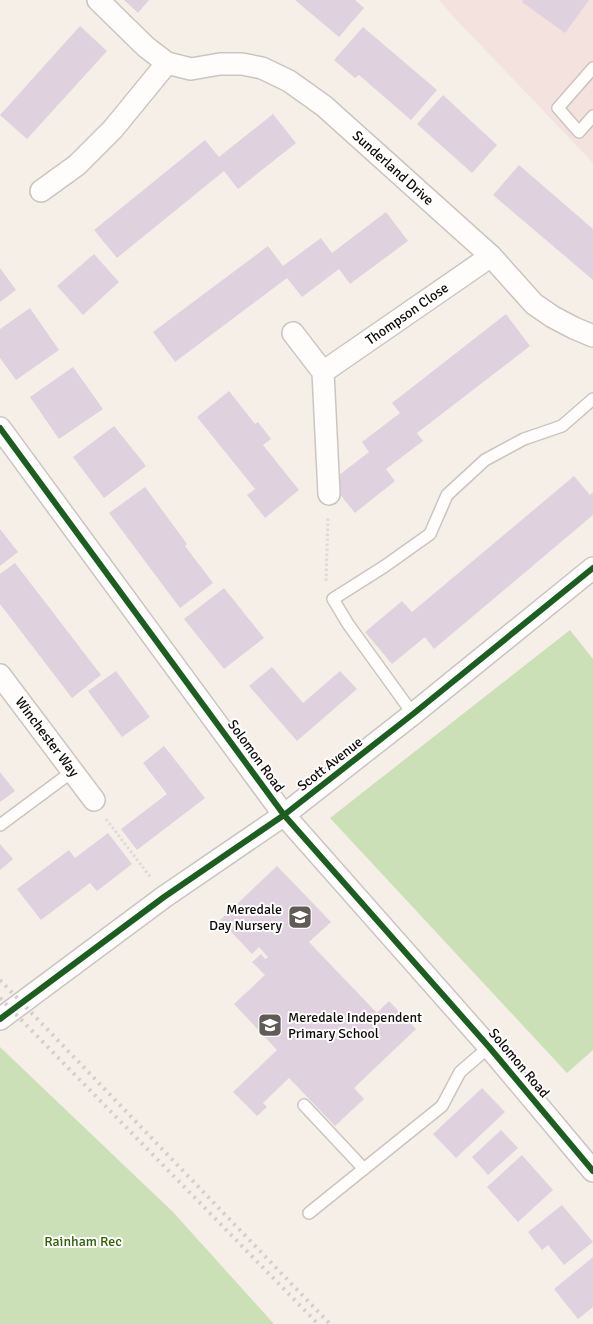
<svg xmlns="http://www.w3.org/2000/svg" width="593" height="1324" font-family="Signika,sans-serif">
<rect width="100%" height="100%" fill="#f6efe8"/>
<path fill="#f3e2de" d="M439,0h154v163l-141,-148z"/>
<g fill="#cce0b7">
<path d="M570,630l23,29v391l-26,23 -237,-255z"/>
<path d="M0,1047l173,165 101,112h-274z"/>
</g>
<g fill="#dfd2de">
<path d="M124,0h25l-11,13z"/>
<path d="M295,0h60l9,8 -25,29z"/>
<path d="M523,0h66l-24,33 -43,-31z"/>
<path d="M80,26l27,25 -80,88 -27,-24z"/>
<path d="M363,27l74,63 -26,30 -52,-45 -4,3 -21,-18z"/>
<path d="M443,95l54,50 -25,28 -55,-49z"/>
<path d="M273,114l23,29 -58,46 -14,-18 -107,87 -23,-28 111,-90 14,17z"/>
<path d="M519,165l74,64v51l-100,-85z"/>
<path d="M386,212l22,29 -58,43 -11,-15 -37,28 -15,-19 -112,84 -22,-30 115,-86 15,20 38,-28 11,15z"/>
<path d="M94,254l25,28 -36,33 -26,-29z"/>
<path d="M0,268l16,22 -16,12z"/>
<path d="M30,308l29,42 -43,30 -16,-22v-29z"/>
<path d="M506,314l24,32 -113,87 6,8 -37,28 9,12 -40,32 -25,-31 39,-30 -7,-10 38,-29 -8,-10z"/>
<path d="M73,367l30,42 -44,30 -29,-42z"/>
<path d="M229,391l26,33 3,-2 13,17 -8,6 36,45 -34,28 -18,-23 8,-6 -58,-72z"/>
<path d="M114,426l32,40 -42,32 -31,-41z"/>
<path d="M574,476l16,19 3,-3v23l-159,134 -9,-12 -33,27 -27,-32 37,-31 10,11z"/>
<path d="M145,487l42,57 -2,2 28,37 -33,25 -71,-95z"/>
<path d="M0,529l18,23 -18,14z"/>
<path d="M15,563l86,112 -29,23 -72,-94v-30z"/>
<path d="M224,588l40,50 -40,31 -40,-50z"/>
<path d="M272,667l31,36 37,-32 17,18 -60,52 -48,-55z"/>
<path d="M116,671l34,46 -28,20 -34,-46z"/>
<path d="M164,746l41,52 -68,52 -16,-21 46,-35 -24,-31z"/>
<path d="M0,772l15,19 -15,11z"/>
<path d="M108,833l24,31 -35,27 -7,-8 -49,37 -24,-31 52,-39 6,8z"/>
<path d="M0,844l13,15 -13,11z"/>
<path d="M277,866l54,56 -22,20 68,71 12,-12 27,28 -62,59 10,11 -29,27 -46,-48 -26,25 4,4 -10,9 -24,-24 44,-42 -43,-46 31,-29 -13,-13 9,-8 4,5 3,-2 -9,-10 -7,7 -32,-34z"/>
<path d="M482,1088l23,24 -49,46 -23,-24z"/>
<path d="M501,1130l17,18 -30,27 -16,-18z"/>
<path d="M522,1155l31,35 -35,32 -31,-35z"/>
<path d="M562,1205l31,37 -29,23 -16,-20 -6,5 -14,-18z"/>
<path d="M593,1257v50l-15,12 -24,-30z"/>
</g>
<g fill="none" stroke-linecap="round" stroke-linejoin="round">
<g stroke="#cbc5c0" stroke-width="14">
<g id="service">
<path d="M593,68l-35,40 21,24 14,-16"/>
<path d="M413,714l-65,-90 -15,-25 52,-33 45,-32 17,-39 38,-35 39,-21 38,-13 31,-27"/>
<path d="M0,825l73,-54"/>
<path d="M304,1105l60,64"/>
<path d="M309,1213l133,-107 18,-34 29,-25"/>
</g>
</g>
<g stroke="#cbc5c0" stroke-width="24">
<g id="minor">
<path d="M98,0l48,47 21,16 24,6 29,-5h22l20,4 27,13 35,25 167,150 43,48 19,13 21,11 19,8"/>
<path d="M41,191l36,-26 36,-36 54,-66"/>
<path d="M293,333l30,39 6,122"/>
<path d="M323,372l168,-116"/>
<path d="M0,428l284,387 205,232 104,124"/>
<path d="M0,675l94,125"/>
<path d="M0,1019l164,-122 120,-82 129,-101 180,-146"/>
</g>
</g>
<g stroke="#dcdbd9" stroke-width="3" stroke-dasharray="2.5 2.5" stroke-linecap="butt">
<path d="M326,581l2,-64"/>
<path d="M106,819l45,59"/>
</g>
<use href="#service" stroke="#fefdfc" stroke-width="11"/>
<use href="#minor" stroke="#fefdfc" stroke-width="21"/>
<g stroke="#d1d0ce" stroke-width="4" stroke-dasharray="2.5 5" stroke-linecap="butt">
<path d="M0,980l330,344"/>
<path d="M0,998l318,326"/>
</g>
<g stroke="#fefefe" stroke-width="9">
<g id="cycleway">
<path d="M0,428l284,387 205,232 104,124"/>
<path d="M0,1019l164,-122 120,-82 129,-101 180,-146"/>
</g>
</g>
<use href="#cycleway" stroke="#1b5e20" stroke-width="6"/>
</g>
<defs>
<g id="school-square" transform="scale(1.25)"><rect x="-9" y="-9" width="18" height="18" rx="4" fill="#605b56" stroke="#fefefe"/><path d="M0-5L7-2L0 1L-7-2ZM-4 1L0 2.5L4 1V4Q0 6-4 4Z" fill="#fff"/></g>
</defs>
<g fill-rule="evenodd">
<use href="#school-square" x="300" y="917"/>
<use href="#school-square" x="270" y="1025"/>
</g>
<g text-anchor="middle" dominant-baseline="central" stroke-width="4" stroke-linejoin="round" paint-order="stroke">
<g font-size="14" fill="#0f0b07" stroke="#fefefe">
<text transform="translate(393 168) rotate(42)">Sunderland Drive</text>
<text transform="translate(407 314) rotate(-35)">Thompson Close</text>
<text transform="translate(47 737) rotate(53)">Winchester Way</text>
<text transform="translate(256 756) rotate(54)">Solomon Road</text>
<text transform="translate(330 764) rotate(-38)">Scott Avenue</text>
<text transform="translate(519 1063) rotate(50)">Solomon Road</text>
</g>
<g font-size="14" fill="#0f0b07" stroke="#fefefe" text-anchor="end">
<text x="282" y="909">Meredale<tspan x="282" dy="16">Day Nursery</tspan></text>
<text x="288" y="1017" text-anchor="start">Meredale Independent<tspan x="288" dy="16">Primary School</tspan></text>
</g>
<g font-size="14" fill="#305e01" stroke="#fefefe">
<text x="83" y="1241">Rainham Rec</text>
</g>
</g>
</svg>
